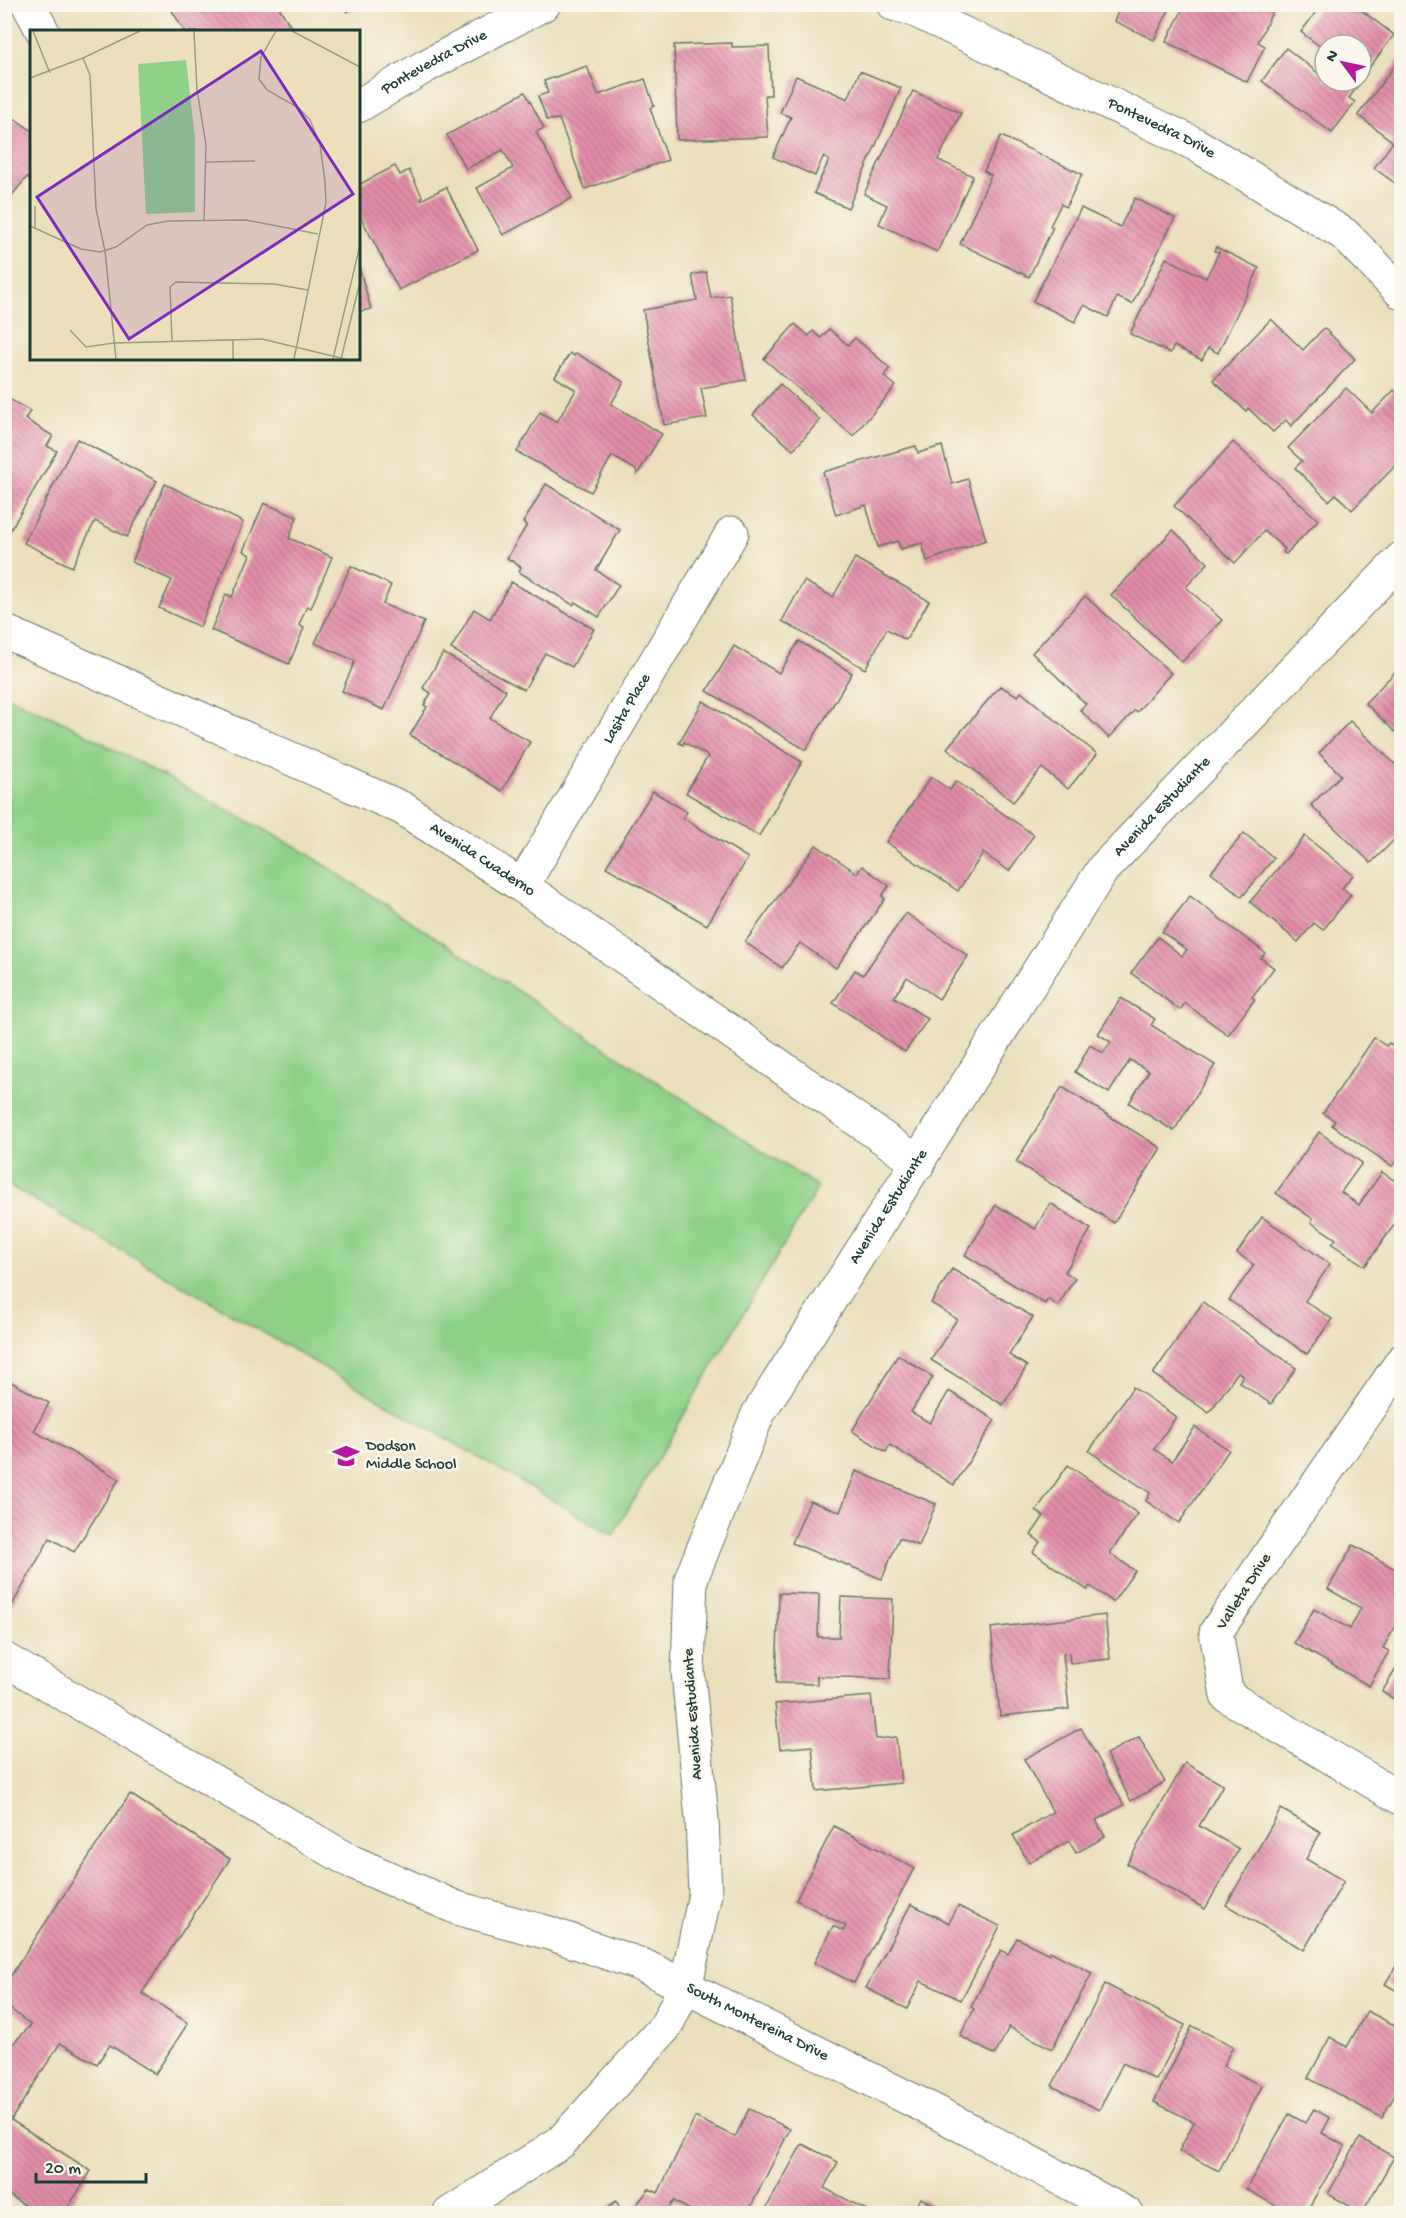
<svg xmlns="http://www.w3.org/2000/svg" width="1406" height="2218" font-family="'Gochi Hand',sans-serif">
<defs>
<pattern id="building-back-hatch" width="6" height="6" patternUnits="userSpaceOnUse" patternTransform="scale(1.5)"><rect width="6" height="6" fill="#e28da8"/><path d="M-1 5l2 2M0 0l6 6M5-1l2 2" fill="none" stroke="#b7748a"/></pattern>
</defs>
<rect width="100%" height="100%" fill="#fbf7ec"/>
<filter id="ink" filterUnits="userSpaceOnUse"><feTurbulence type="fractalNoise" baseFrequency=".0167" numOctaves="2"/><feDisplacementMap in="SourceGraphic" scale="12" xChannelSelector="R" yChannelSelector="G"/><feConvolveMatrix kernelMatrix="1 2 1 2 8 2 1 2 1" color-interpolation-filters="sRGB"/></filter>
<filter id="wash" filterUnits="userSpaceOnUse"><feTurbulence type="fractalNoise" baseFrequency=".008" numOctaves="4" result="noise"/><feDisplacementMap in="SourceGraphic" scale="24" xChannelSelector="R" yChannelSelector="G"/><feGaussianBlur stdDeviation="1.35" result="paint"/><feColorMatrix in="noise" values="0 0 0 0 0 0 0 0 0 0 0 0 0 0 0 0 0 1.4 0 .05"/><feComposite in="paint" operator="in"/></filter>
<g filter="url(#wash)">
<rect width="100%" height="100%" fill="#ebdfbc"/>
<path fill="#90d189" stroke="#58875e" stroke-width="1.5" d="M4,695l63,29 233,125 518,338 -205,348 -608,-352z"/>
<g id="blocks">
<g fill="url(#building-back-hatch)">
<path d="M168,4h94l2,4 13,-4 17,28h-109z"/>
<path d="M343,4h16l-12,8z"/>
<path d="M1122,4h50l-18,36 -40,-19z"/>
<path d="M1188,4h88l-18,38 7,4 -18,36 -81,-40 19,-37z"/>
<path d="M1322,4h31l41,31 -28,37 1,1 -18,25 6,4 -23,31 -70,-52 24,-33 32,25 7,-9v17h36v-36h-36v5l-24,-18z"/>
<path d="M732,43v4l37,-1 2,49h-6l3,42 -91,3 -3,-95z"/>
<path d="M1402,56v132l-28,-20 19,-26 -35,-27z"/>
<path d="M587,66l11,29 47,-16 9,27 -4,2 18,52 -83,29 -26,-70 -12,1 -9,-24 10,-3 -4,-12z"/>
<path d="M860,71l41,17 -53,120 -34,-15 15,-33 -6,-3 -8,19 -42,-19 18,-40 -11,-4 16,-37 52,23z"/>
<path d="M913,91l48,22 -23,47 35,16 -36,76 -58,-28 8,-19 -23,-11z"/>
<path d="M525,92l19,36 -8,4 36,66 -69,37 -26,-47 36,-20 -10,-18 -37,19 -19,-34z"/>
<path d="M4,111l28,20v50l-5,-4 -23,28z"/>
<path d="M1001,136l81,38 -16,33 -5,-3 -11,22 3,1 -24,50 -69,-33 31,-69 -7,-4z"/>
<path d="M395,166l5,9 9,-5 13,26 -1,4 25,-13 32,63 -79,40 -41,-78v-27z"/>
<path d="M1135,198l40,20 -43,86 -15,-7 -9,20 -24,-12 -9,17 -42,-21 48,-93 39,19z"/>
<path d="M1216,247l43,21 -41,85 -10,-5 -6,12 -28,-14 -4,7 -40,-19 36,-76 40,20 13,-26 -5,-1z"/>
<path d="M358,264l13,45 -13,3z"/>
<path d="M706,272l5,26 19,-3 16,85 -45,8 6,30 -43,7 -21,-115 54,-10 -5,-25z"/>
<path d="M1271,319l32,31 21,-22 31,31 -64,67 -5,-6 -13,12 -25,-24 -2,3 -33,-31z"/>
<path d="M795,324l14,12 4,-5 8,7 8,-9 19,16 7,-7 35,30 -6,8 12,10 -43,50 -89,-77z"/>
<path d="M570,353l4,3 2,-3 48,29 -13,22 51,30 -25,41 -1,-5 -24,-14 -21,36 -74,-40 23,-40 17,10 19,-32 -21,-13z"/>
<path d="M780,384l40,36 -27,30 -40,-35z"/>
<path d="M1346,388l26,25 22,-23 8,8v61l-50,51 -16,-16 -7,7 -34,-33 7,-7 -14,-13z"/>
<path d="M4,396l26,15 -5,8 28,17 -6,10 10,5 -49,83 -4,-2z"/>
<path d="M77,439l80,42 -30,56 -32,-16 -23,46 -48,-24z"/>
<path d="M1233,442l85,78 -32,34 -3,-2 2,-3 -21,-18 -29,32 -61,-57z"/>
<path d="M916,446l2,7 24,-7 10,38 16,-5 18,61 -59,21 -5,-18 -21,6 -3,-8 -20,6 -12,-42 -30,10 -13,-43z"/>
<path d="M165,484l78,38 -43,105 -41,-19 13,-28 -40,-18z"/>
<path d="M546,484l74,46 -24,40 23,15 -20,32 -24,-15 -2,3 -54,-33 2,-5 -14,-9 20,-33 -4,-2z"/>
<path d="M264,503l33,14 -8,21 43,19 -21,51 -4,-2 -8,19 5,3 -15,36 -78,-34 15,-36 6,3 18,-42 -7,-4z"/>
<path d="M1173,530l35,33 -22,24 36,33 -40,42 -71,-67z"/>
<path d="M855,558l74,43 -23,39 -19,-11 -22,40 -83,-48 22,-40 29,16z"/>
<path d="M351,566l40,19 -8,19 41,18 -40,88 -42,-19 13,-30 -40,-18z"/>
<path d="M511,582l83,47 -22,38 -27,-14 -21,37 -73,-41 23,-40 16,10z"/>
<path d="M1085,596l86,77 -34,39 -2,-2 -26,28 -29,-28 6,-6 -54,-51z"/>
<path d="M799,641l53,32 -46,77 -99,-59 27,-45 45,27z"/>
<path d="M443,653l63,37 -16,28 40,24 -28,49 -92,-56 17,-28 -3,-2 7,-12 -8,-5z"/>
<path d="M1402,665v69l-5,-4 -2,2 -30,-29z"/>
<path d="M1000,686l18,10 3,-4 76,62 -29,35 -26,-21 -29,34 -66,-54z"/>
<path d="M703,701l99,61 -43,74 -73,-43 22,-37 -24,-14 -1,3 -4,-2z"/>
<path d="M1350,721l52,50v67l-3,-3 -28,28 -60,-58 30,-30 -22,-22z"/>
<path d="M931,777l19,13 6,-9 78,54 -25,36 -26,-18 -25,38 -72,-49z"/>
<path d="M653,791l34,21 -4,6 65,40 -41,67 -101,-58z"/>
<path d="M1244,833l30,25 -32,39 -31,-25z"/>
<path d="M1305,836l48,39 -11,13 9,7 -28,35 -9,-7 -16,19 -48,-40z"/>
<path d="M816,845l41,28 5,-7 27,20 -7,10 3,3 -49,69 -36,-25 -18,25 -37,-26z"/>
<path d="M1190,896l75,57 -4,5 13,10 -22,29 3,2 -27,36 -43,-32 -5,7 -49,-37 27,-36 24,19 5,-6 -25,-18z"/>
<path d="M906,913l62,43 -29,43 -32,-22 -13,20 34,22 -23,33 -72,-49 22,-33 8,5z"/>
<path d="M1121,998l34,21 -4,6 64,40 -41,66 -45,-28 20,-32 -19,-11 -21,33 -34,-21 15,-27 13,8 8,-11 -13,-8z"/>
<path d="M1374,1038l12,8 3,-3 13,8v115l-6,-4 -4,4 -60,-41 3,-4 -12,-8z"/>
<path d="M1062,1087l99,61 -47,75 -98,-61z"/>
<path d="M1319,1132l43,31 -21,29 18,13 23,-33 20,14v28l-37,52 -33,-22 4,-5 -25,-17 2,-3 -37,-26z"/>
<path d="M1050,1203l41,26 -26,43 10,6 -17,28 -10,-7 -3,5 -80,-49 31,-50 39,24z"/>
<path d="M1262,1217l68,47 -25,37 27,18 -25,35 -78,-54 25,-35 -17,-12z"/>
<path d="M952,1269l81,48 -24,38 18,11 -24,39 -72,-45 26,-41 -26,-16z"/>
<path d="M1203,1302l93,66 -25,36 -32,-22 4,-6 -5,-4 -29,41 -56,-39z"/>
<path d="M898,1355l35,22 -22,35 19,11 19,-32 46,29 -41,65 -64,-40 -4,7 -34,-21z"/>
<path d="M4,1378l45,25 -15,28 85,48 -45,73 -24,-14 -43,76 -3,-1z"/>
<path d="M1133,1387l43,30 -22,32 18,12 23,-34 34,23 -50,73 -33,-22 4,-8 -61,-42z"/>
<path d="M1068,1465l70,49 -28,39 25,18 -22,31 -23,-16 -3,4 -54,-38 7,-10 -9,-7 13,-19 -8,-5z"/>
<path d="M856,1471l80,33 -17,42 -20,-8 -17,41 -90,-36 18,-42 30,11z"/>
<path d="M1353,1545l49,28v42l-19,33 6,3 -20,35 -75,-43 20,-34 36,20 11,-21 -33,-19z"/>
<path d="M779,1593l40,1 -1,43h21l2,-40 52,2 -3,80 -73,-3v8l-41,-1z"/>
<path d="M1105,1615l5,44 -40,4 -1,-10 -6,1 6,55 -69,7 -9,-88z"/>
<path d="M1402,1659v45l-20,-12z"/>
<path d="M871,1696l5,43 20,-2 5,46 -85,8 -4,-45 -32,3 -5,-45z"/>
<path d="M1081,1728l43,77 -28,15 9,17 -29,16 -7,-12 -40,22 -16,-28 40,-23 -29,-53z"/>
<path d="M1139,1737l26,45 -34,19 -25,-47z"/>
<path d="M1185,1763l38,22 -24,41 40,23 -34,60 -78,-45z"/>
<path d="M130,1794l100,65 -88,134 46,30 -33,51 -45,-29 -13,19 -37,-21 -49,77 80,51 -27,43h-26l-34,-22v-139l27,-28 -27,-21v-18z"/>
<path d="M1281,1809l40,23 -15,27 38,22 -40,69 -78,-45z"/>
<path d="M834,1826l80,42 -60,115 -40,-20 19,-37 10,5 3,-5 -50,-26z"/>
<path d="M911,1904l38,19 9,-17 42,20 -39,74 -40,-19 -14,28 -41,-21z"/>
<path d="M1017,1938l32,16 1,-3 42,22 -40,76 -43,-22 -14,28 -35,-19 14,-27 -3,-2 30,-57 7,4z"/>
<path d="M1402,1956v38l-17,-10z"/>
<path d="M1105,1984l80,41 -29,55 -33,-17 -24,47 -47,-24z"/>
<path d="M1367,2011l35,18v53l-20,36 -74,-40 22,-41 17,10z"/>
<path d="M1192,2026l41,20 -10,20 39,20 -43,85 -40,-20 15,-29 -40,-20z"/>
<path d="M749,2109l41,20 -43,85h-50l-23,-13 -10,13h-24l-6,-6 15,-19 9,4 37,-76 40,20z"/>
<path d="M1314,2109l16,9 -8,15 23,13 -40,68h-15l-44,-25 43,-75 16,9z"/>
<path d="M1360,2138l34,19 -32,56 -34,-19z"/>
<path d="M802,2144l36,18 -14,26 43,22 -2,4h-102z"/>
<path d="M921,2198l31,16h-39z"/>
<path d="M616,2201l8,13h-25z"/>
</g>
</g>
</g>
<g filter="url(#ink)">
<use href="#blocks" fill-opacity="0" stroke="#667664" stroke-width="1.5"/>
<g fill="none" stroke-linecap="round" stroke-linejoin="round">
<g stroke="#667664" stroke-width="35">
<g id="minor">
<path d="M28,4l15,28"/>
<path id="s1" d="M893,4l19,5 283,135 149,90 58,59"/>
<path id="s2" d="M358,106l68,-40 118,-62"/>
<path id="s3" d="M4,631l398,177 120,78 397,277"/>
<path id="s4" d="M522,886l210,-353"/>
<path d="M1402,1361l-186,271 11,64 175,103"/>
<path id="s5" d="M4,1659l346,202 107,47 92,25 93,32 296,148 189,101"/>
<path id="s6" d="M449,2214l112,-72 105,-116 20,-41 19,-91 -3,-75 -14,-147 3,-93 67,-165 345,-545 299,-311"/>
</g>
</g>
<use href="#minor" stroke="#fff" stroke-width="33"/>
</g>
</g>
<defs>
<g id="school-bare" transform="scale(2.07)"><path d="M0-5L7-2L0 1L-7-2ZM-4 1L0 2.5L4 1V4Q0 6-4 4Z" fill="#b5179e" stroke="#fbf7ec" stroke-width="2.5" paint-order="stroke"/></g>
</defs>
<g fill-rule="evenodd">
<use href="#school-bare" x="346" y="1456"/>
</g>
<g text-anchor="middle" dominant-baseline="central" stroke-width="5" stroke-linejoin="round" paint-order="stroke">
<g font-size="16" fill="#1f3d34" stroke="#fbf7ec">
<text stroke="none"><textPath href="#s2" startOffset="88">Pontevedra Drive</textPath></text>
<text stroke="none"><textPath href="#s1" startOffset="296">Pontevedra Drive</textPath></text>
<text stroke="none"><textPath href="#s4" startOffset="206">Lasita Place</textPath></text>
<text stroke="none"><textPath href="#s6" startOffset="1653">Avenida Estudiante</textPath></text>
<text stroke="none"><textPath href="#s3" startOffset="531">Avenida Cuaderno</textPath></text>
<text stroke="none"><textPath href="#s6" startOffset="1167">Avenida Estudiante</textPath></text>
<text transform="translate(1245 1592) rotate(-57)">Valleta Drive</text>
<text transform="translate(694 1714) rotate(-94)">Avenida Estudiante</text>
<text stroke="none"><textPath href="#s5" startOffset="840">South Montereina Drive</textPath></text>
</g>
<g font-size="16" fill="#1f3d34" stroke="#fbf7ec" text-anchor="start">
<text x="366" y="1447">Dodson<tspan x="366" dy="18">Middle School</tspan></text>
</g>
</g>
<g transform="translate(30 30)">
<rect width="330" height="330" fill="#ebdfbc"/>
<path d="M156,30l9,78v74l-49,2 -8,-150z" fill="#90d189"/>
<path fill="none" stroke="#999e86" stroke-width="1.5" d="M3,1l17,42M164,1l3,59 9,55 -2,76M246,1l-15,26 -2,22 8,11 32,18 11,12 10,24 5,38 1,21 -32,156M262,1l68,36M53,28l7,17 6,134 9,42 11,108M0,48l53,-20 57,-27M176,132l49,-1M5,176v22M0,196l51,23 19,3 16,-5 31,-22 21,-4 78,-1 72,14M40,300l16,17 28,-4 148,-4 83,20M203,309v20M142,312l-2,-55 6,-5 98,2 34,6M303,329l27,-114M311,329l19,-77"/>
<path fill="#7b2cbf" fill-opacity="0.15" stroke="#7b2cbf" stroke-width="3" d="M231,21l92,143 -224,145 -92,-142z"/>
<rect width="330" height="330" fill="none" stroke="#1f3d34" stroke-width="3"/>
</g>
<rect width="1406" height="2218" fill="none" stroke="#fbf7ec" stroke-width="24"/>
<g transform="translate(1343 63) rotate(303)"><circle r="28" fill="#fbf7ec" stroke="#a3ada2" stroke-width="1.5"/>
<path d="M0-4.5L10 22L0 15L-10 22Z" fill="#b5179e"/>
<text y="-9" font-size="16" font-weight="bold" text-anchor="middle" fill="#1f3d34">N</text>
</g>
<path d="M36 2173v9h110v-9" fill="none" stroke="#1f3d34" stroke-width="3"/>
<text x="45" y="2173" font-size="18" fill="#1f3d34" stroke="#fbf7ec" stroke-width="4.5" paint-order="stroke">20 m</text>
</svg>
